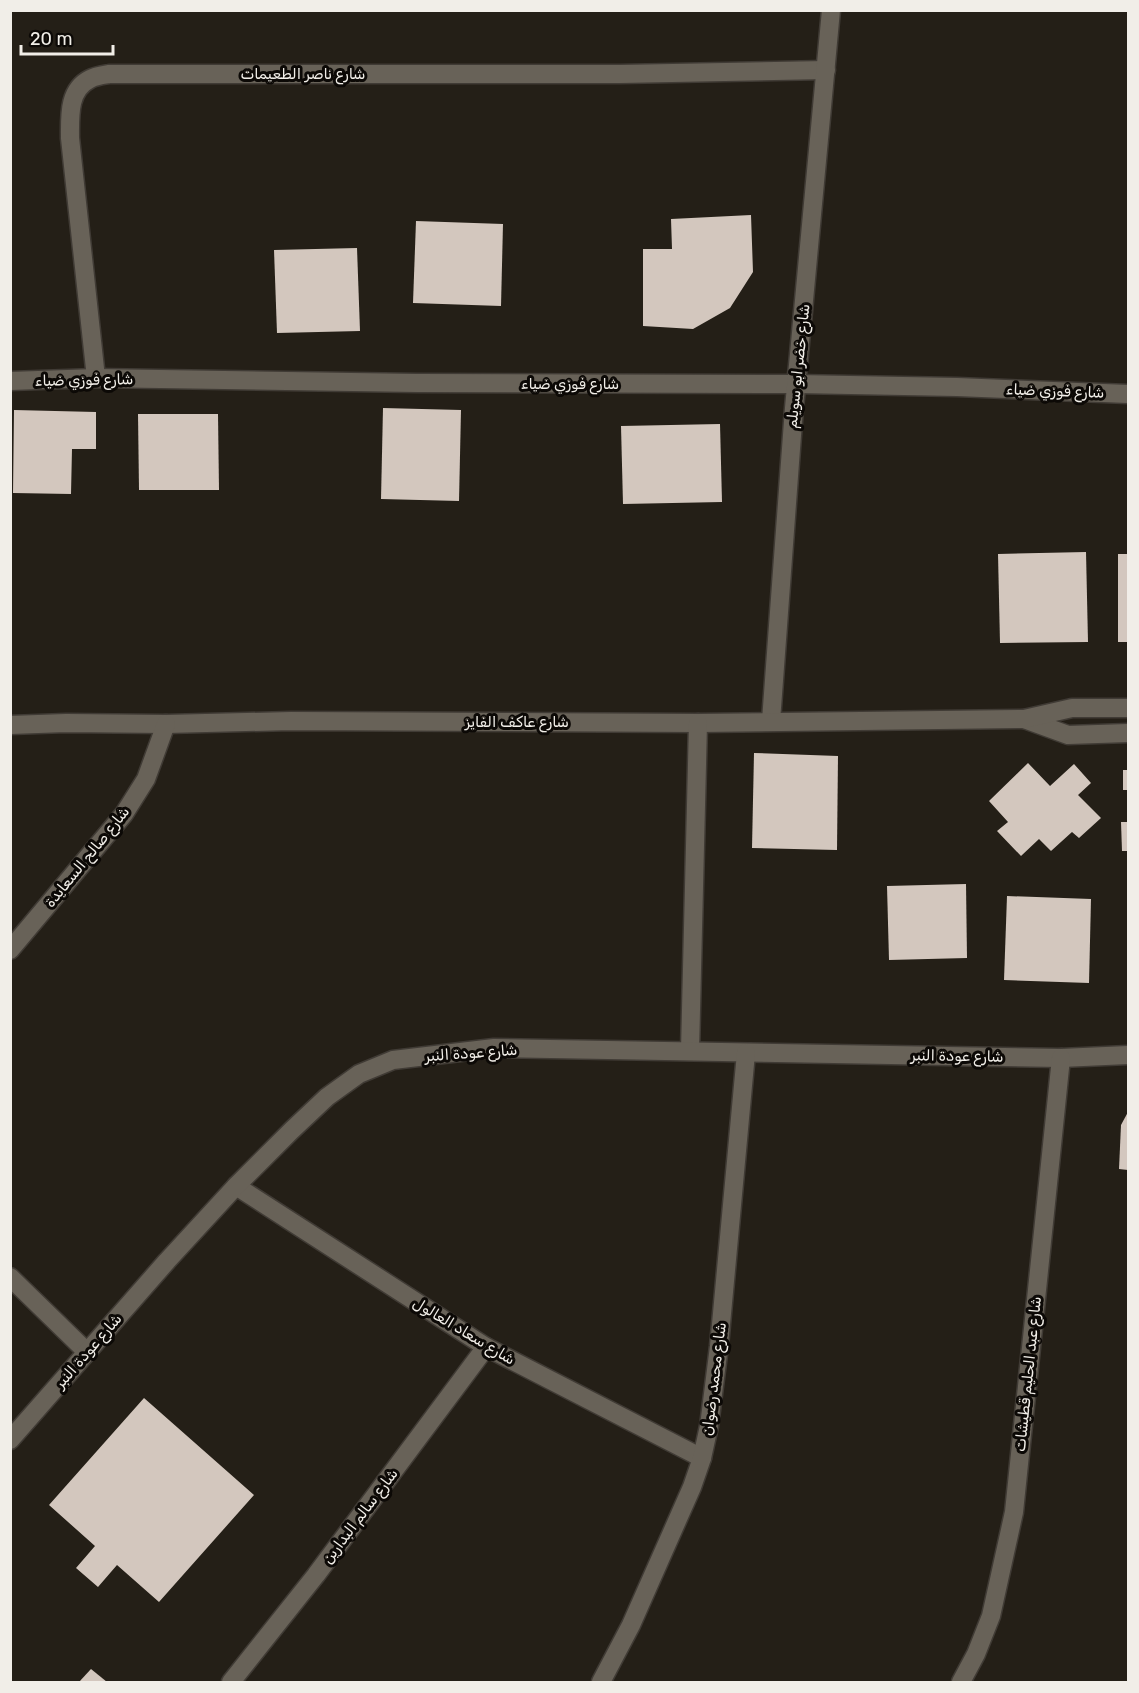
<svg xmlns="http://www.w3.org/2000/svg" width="1139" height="1693" font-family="Rubik,'Noto Naskh Arabic',sans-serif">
<rect width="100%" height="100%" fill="#241f17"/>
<g fill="#d3c7be">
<path d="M751,215l2,57 -23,36 -37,21 -50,-3v-77h29l-1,-30z"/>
<path d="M416,221l87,3 -2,82 -88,-3z"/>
<path d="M357,248l3,83 -83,2 -3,-83z"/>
<path d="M383,408l78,2 -2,91 -78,-2z"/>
<path d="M14,410l82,2v37h-24l-1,45 -58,-1z"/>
<path d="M138,414h80l1,76h-80z"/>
<path d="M720,424l2,78 -99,2 -2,-78z"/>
<path d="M1086,552l2,90 -88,1 -2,-89z"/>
<rect x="1118" y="554" width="10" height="88"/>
<path d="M754,753l84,3 -1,94 -85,-2z"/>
<path d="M1028,763l22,23 24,-22 17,19 -13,12 23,23 -22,20 -7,-6 -21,19 -12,-12 -18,17 -24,-25 11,-9 -19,-21z"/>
<rect x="1123" y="770" width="5" height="20"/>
<path d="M1121,822h7v29h-6z"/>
<path d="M966,884l1,74 -78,2 -2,-74z"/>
<path d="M1007,896l84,3 -2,84 -85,-3z"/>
<path d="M1128,1112v58l-9,-1 2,-44z"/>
<path d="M144,1398l110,97 -95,107 -42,-37 -19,22 -22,-19 19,-22 -46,-41z"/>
<path d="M91,1669l16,13h-28z"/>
</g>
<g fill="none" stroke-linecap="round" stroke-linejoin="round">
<g stroke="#403b35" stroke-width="21">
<g id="minor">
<path d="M96,378l-26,-240c0,-22 -2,-48 20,-59 5,-3 13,-4 19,-5h511l206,-4"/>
<path d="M10,381l86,-3 321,5 380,1 160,3 171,7"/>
<path d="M1024,719l44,16 60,-2"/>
<path d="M771,721l23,-313 37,-398"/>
<path d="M10,725l56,-2 100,1 125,-3 407,2 326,-4 48,-11h56"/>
<path d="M10,950l114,-136 22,-35 20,-55"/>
<path d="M690,1051l8,-328"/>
<path d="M236,1186l250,161 216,111"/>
<path d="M10,1277l77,75"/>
<path d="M10,1440l157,-179 69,-75 56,-56 35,-33 32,-23 34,-14 101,-12 567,10 67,-3"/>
<path d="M231,1682l85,-107 170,-228"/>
<path d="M601,1682l30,-57 61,-138 10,-29 7,-32 10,-80 27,-293"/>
<path d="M961,1682l15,-28 15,-38 23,-104 47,-454"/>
</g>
</g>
<use href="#minor" stroke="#686258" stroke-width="18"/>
</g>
<g text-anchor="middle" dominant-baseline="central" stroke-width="6" stroke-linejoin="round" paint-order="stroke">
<g font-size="15" fill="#f1eee8" stroke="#0c0906">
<text x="303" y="74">شارع ناصر الطعيمات</text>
<text transform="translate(798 366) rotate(-84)">شارع خضر ابو سويلم</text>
<text transform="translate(84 380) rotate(-1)">شارع فوزي ضياء</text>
<text x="570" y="384">شارع فوزي ضياء</text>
<text transform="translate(1055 391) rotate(2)">شارع فوزي ضياء</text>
<text x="517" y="722">شارع عاكف الفايز</text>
<text transform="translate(87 857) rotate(-51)">شارع صالح السعايدة</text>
<text transform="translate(471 1053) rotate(-4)">شارع عودة النبر</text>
<text transform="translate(957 1056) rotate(1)">شارع عودة النبر</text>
<text transform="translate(464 1331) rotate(31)">شارع سعاد العالول</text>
<text transform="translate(88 1351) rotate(-49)">شارع عودة النبر</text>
<text transform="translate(1028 1374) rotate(-84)">شارع عبد الحليم قطيشات</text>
<text transform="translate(714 1379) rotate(-83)">شارع محمد رضوان</text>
<text transform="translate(360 1516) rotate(-53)">شارع سالم البدارين</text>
</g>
</g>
<rect width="1139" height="1693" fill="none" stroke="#f1eee8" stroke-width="24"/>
<path d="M21 45v9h92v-9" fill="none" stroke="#f1eee8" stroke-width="3"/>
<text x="30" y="45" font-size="18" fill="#f1eee8" stroke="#0c0906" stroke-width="4.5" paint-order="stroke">20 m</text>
</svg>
